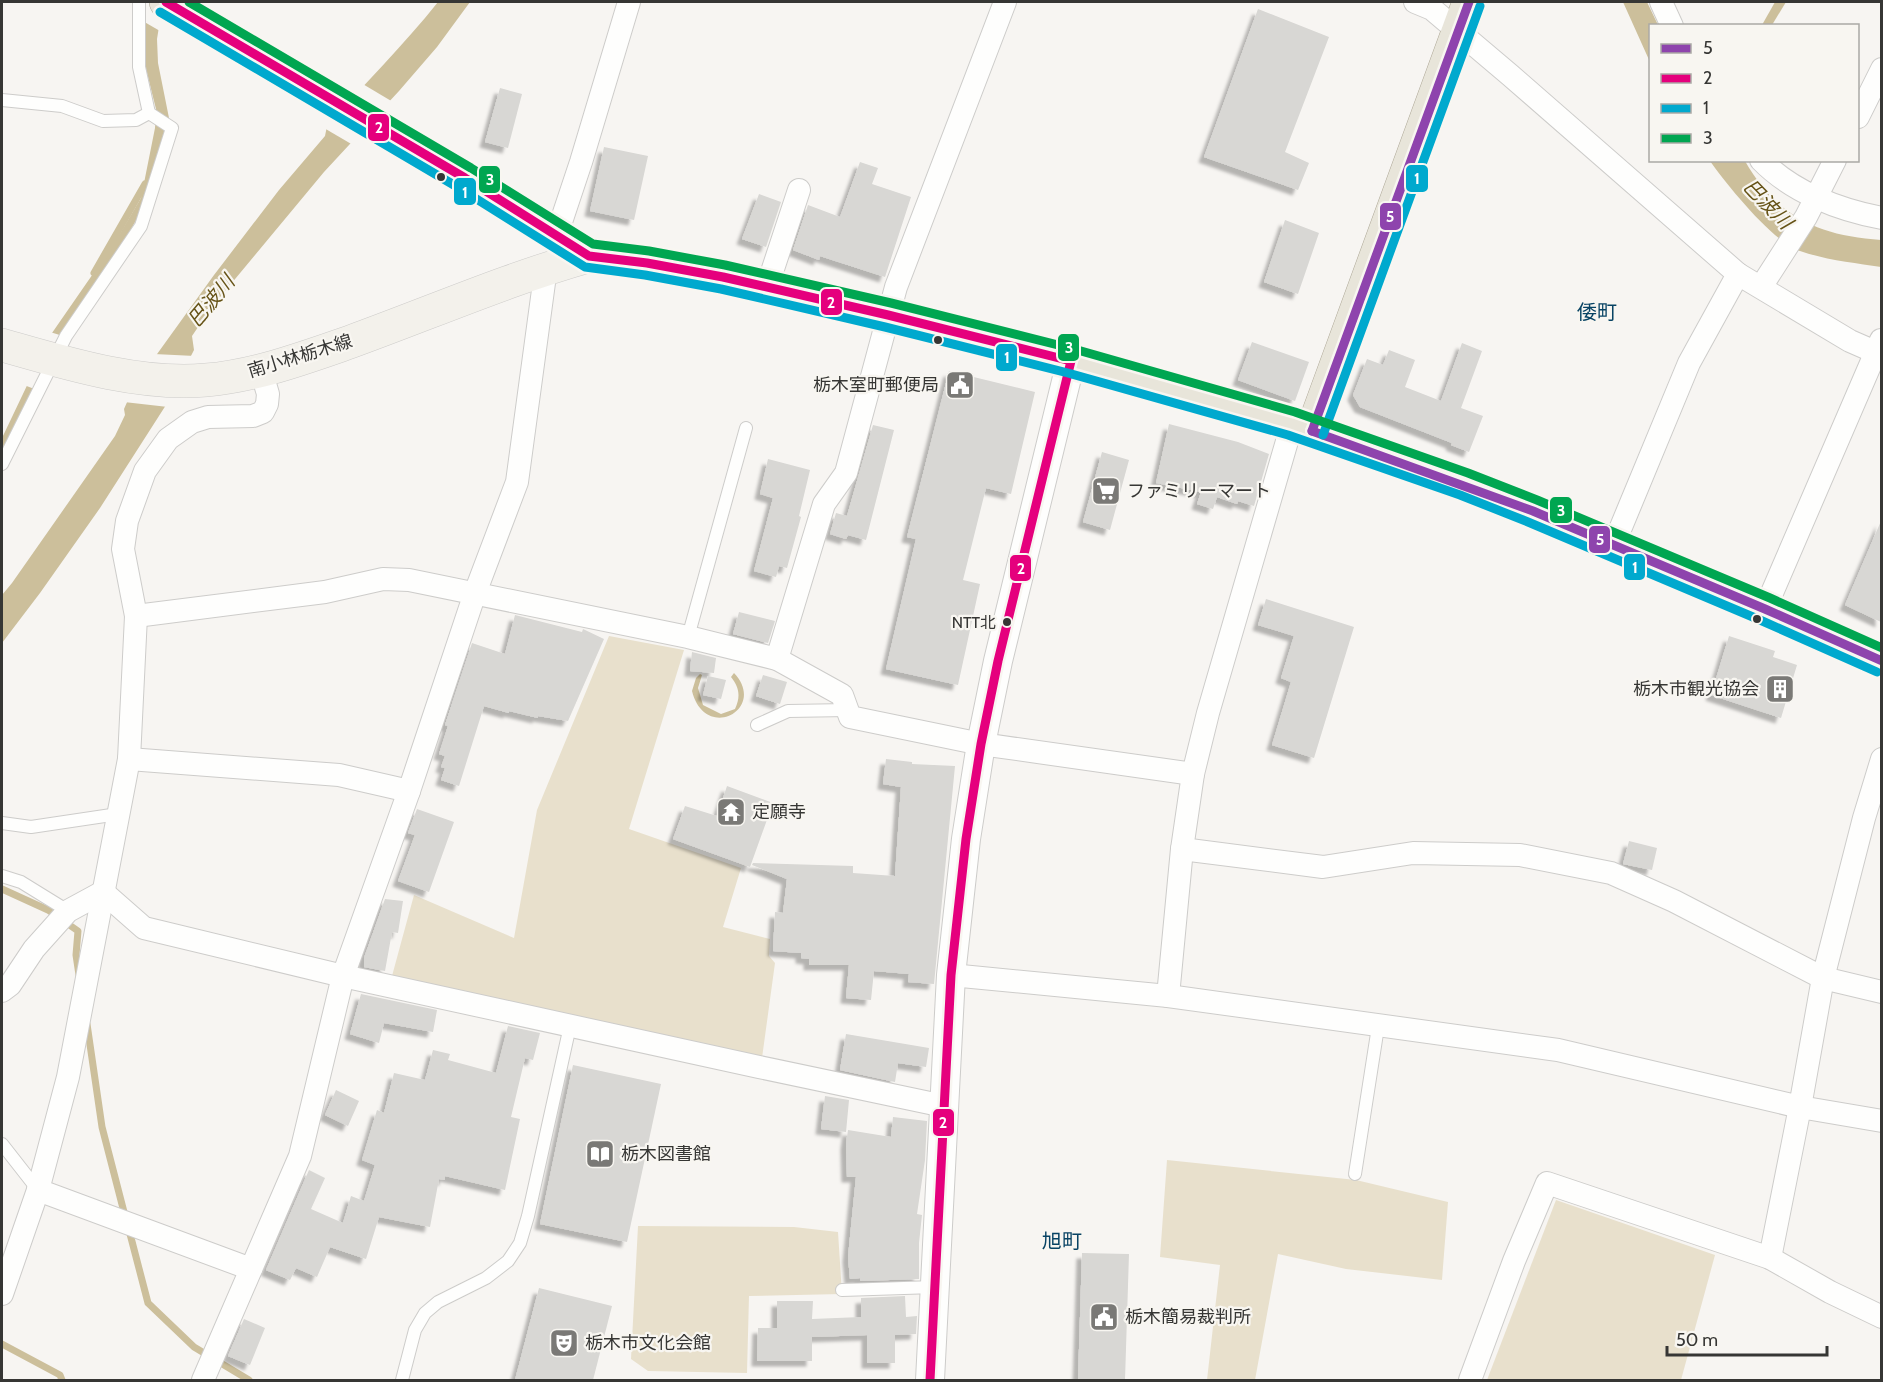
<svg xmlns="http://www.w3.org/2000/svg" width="1883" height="1382" font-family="Cabin,'Noto Sans JP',sans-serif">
<defs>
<filter id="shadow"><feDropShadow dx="-5.5" dy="5.5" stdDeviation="1.5" flood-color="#0004"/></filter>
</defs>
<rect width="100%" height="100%" fill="#f7f5f2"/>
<g fill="#e8e0cc">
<path d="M609,636l75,14 -55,179 112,39 -18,59 47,12 -1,17 6,7 -13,95 -370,-82 22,-81 100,43 23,-128z"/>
<path d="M1167,1160l189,20 92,22 -6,78 -96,-11 -68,-15 -23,126h-48l13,-115 -60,-8z"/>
<path d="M1556,1200l159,55 -34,125h-194z"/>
<path d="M638,1226l156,1 44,5 4,62 -93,2 -2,77 -99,-2 -17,-12z"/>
</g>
<g fill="#ccbf9b">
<path d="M147,2h16l-6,37 1,24 11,55 -5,24 -17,59 -145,255v-18l50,-105 63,-91 26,-44 14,-70 1,-19 -13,-52v-32z"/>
<path d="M438,2h32l-33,45 -38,44 -75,81 -113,136 -19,28 2,14 -28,55 -66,103 -60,85 -38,50v-48l10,-12 103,-147 10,-21 -1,-6 8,-18 15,-23 67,-93 65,-85 46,-54 2,-10c37,-42 77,-81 111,-124z"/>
<path d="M1623,2h24l11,23 -8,1v36z"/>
<path d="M1775,2h11l-14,23h-10z"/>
<path d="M1710,161h35c32,56 74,75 136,79v27c-26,-4 -55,-7 -81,-16 -27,-9 -73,-66 -90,-90z"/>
<path d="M734,673c34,36 -29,70 -42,18l4,-13 4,-4 2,1 -4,13 5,17 18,9 14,-5c6,-13 4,-22 -4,-32z"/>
</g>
<g fill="#f7f5f2">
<path d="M144,2h21l-5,29 -19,-11z"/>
<path d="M361,83l32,19 -40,43 -29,-17 1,-4z"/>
<path d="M50,332l13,4 -26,54 -13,-5z"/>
<path d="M154,354l41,2 -27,51 -44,-5 5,-13z"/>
</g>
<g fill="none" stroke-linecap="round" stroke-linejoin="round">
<g stroke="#ccbf9b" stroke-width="7">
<path d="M94,273l51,-89"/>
<path d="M2,889l46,21 30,21 -2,24 3,20"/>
<path d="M87,1024l15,103 23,89"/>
<path d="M129,1230l19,73 46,44 55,33"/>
<path d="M2,1344l58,31 2,5"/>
</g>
</g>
<g fill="#d8d7d4" filter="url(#shadow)">
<path d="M1258,9l71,28 -44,115 24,11 -11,27 -94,-33z"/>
<path d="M500,88l22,6 -14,54 -23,-6z"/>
<path d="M604,147l44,9 -14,64 -44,-9z"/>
<path d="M860,162l18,6 -6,16 39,13 -26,80 -65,-21 -1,4 -26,-10 15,-45 32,12z"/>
<path d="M759,194l22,8 -15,45 -24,-8z"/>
<path d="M1285,220l34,13 -21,61 -34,-12z"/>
<path d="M1252,342l57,20 -14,39 -57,-21z"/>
<path d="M1462,343l20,8 -21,57 22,8 -14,36 -18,-7 1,-2 -92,-36 -7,-12 14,-36 16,6 6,-15 26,10 -10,27 36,14z"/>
<path d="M949,371l86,21 -24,102 -25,-6 -23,92 17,4 -22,101 -72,-16 30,-130 -9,-2z"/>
<path d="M1169,424l69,18 31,12 -15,52 -16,-5 -1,3 -20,-7 -4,12 -16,-5 4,-12 -45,-9z"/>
<path d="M873,425l21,5 -28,110 -18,-5 -2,4 -16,-5 6,-21 11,3z"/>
<path d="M1102,452l27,8 -19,70 -27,-8z"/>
<path d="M768,459l42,11 -11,46 2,1 -14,51 -8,-2 -3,11 -22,-6 19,-73 -13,-4z"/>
<path d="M1881,521v101l-36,-17z"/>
<path d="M1266,599l88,28 -40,131 -42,-13 19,-63 -10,-4 13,-42 -36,-11z"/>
<path d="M739,612l36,9 -7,22 -35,-9z"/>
<path d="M515,615l67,17 1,-3 21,10 -36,82 -30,-5v2l-29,-7v2l-25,-7 -25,80 -18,-6 4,-12 -4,-1 4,-11 -6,-2 9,-28 -3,-1 27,-82 33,11z"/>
<path d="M1729,636l46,15 -2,6 24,8 -16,53 -70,-23z"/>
<path d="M692,652l24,6 -2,15 -24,-2z"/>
<path d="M763,675l24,7 -7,22 -24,-8z"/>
<path d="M708,676l18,4 -5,19 -18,-4z"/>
<path d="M886,759l26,3v2l43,2 -21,218 -26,-2 1,-8 -35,-3 -3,29 -25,-2 3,-33h-40v-6l-8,-1v-5l-28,-2 2,-39 8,1 4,-34 -35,-14 1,-2 100,3v7l42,3 6,-89 -18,-3z"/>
<path d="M727,786l46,17 -23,64 -77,-28 12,-33 32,10z"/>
<path d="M417,809l37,13 -25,70 -31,-11 17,-46 -7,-2z"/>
<path d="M1629,841l28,7 -5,22 -29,-6z"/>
<path d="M385,899l18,2 -5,32 -6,-1 -7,39 -21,-4v-9z"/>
<path d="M361,994l76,16 -4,22 -49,-9 -5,20 -29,-9z"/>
<path d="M508,1026l32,7 -7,27 -8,-2 -14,59 9,2 -15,71 -60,-14v4l-6,-1 -9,48 -51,-10 -13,42 -36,-12 -13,30 -21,-9 -6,12 -24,-10 43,-100 16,8 -14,31 32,14 8,-27 13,5 11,-36 -13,-5 15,-50 7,3 10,-40 31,7 8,-30 17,4 -2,6 48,13z"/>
<path d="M846,1034l83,14 -3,19 -28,-4 -3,19 -55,-12z"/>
<path d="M573,1065l88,19 -34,158 -87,-18z"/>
<path d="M336,1090l23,11 -11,25 -23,-11z"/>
<path d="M825,1096l24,4 -3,32 -25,-3z"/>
<path d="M893,1117l34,4 -2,39 -8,54 5,1 -3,28v36l-59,2v-3l-10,1 -2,-22 8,-80h-9l-1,-33 2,-14 43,7z"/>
<path d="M1082,1253l47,1 -4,126h-47z"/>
<path d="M539,1288l73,18 -19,74h-78z"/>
<path d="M905,1296l1,21 11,-1 -1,18 -21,1v28h-28v-28l-55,2v24h-55l1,-33h19v-27h36l-1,18 49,-2v-19z"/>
<path d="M244,1319l21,9 -15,37 -22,-9z"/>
</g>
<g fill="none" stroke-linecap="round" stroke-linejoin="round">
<g stroke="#cdccca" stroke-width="14">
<g id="service">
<path d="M2,100l60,6 41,15 33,-1 13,-7 -10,-46v-65"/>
<path d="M2,464l64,-128 75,-110 31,-98 -23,-15"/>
<path d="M688,637l58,-209"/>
<path d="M757,725l31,-14 60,-1"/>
<path d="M2,823l29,4 87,-13"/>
<path d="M2,876l19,6 47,29"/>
<path d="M2,1144l36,46"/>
<path d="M1355,1174l23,-147"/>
<path d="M842,1290l93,-3"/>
<path d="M402,1380l13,-50 10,-17 13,-11 48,-24 22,-17 12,-18 8,-27 42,-190"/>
</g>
</g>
<g stroke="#cdccca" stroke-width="24">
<g id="minor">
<path d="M1415,2l17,7 78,66 228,199 112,67 32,14"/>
<path d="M1661,2l11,24"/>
<path d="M1858,117l24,-48"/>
<path d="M1761,160c31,32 78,50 121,58"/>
<path d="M557,234l24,-72 48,-160"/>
<path d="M767,287l32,-97"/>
<path d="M1761,287l45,-70 29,-57"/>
<path d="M1614,544l75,-181 49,-89"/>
<path d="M1765,609l116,-269"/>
<path d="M136,616l189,-24 58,-13 26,1 279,57 89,22 65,36 8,22 131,27 212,30"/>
<path d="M777,659l47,-155 22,-31 50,-186 109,-285"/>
<path d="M129,759l210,16 70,16"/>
<path d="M1182,849l141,18 90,-14 107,2 91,18 63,28 149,77 59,14"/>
<path d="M951,975l217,21 390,54 242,57 23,-129 41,-160 18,-59"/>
<path d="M2,991l8,-6 24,-36 34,-38 35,-19 41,36 199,48 416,91 185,39"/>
<path d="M1168,996l14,-147 11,-75 15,-61 84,-289"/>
<path d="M38,1190l213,79"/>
<path d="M1770,1258l30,-151 82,14"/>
<path d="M2,1294l36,-104 30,-113 61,-318 7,-143 -13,-67 4,-28 18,-50 23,-32 24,-17 16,-5 45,-1 10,-4 4,-8 1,-10 -7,-24"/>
<path d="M203,1380l97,-224 43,-180 66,-185 66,-198 42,-111 29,-214"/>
<path d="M1470,1380l44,-119 33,-78 223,75 60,34 52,25"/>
</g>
</g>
<g stroke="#cdccca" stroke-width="30">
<path id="tertiary" d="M930,1380l21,-405 15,-136 15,-95 17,-83 73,-300"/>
</g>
<g stroke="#cdccca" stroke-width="34">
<path id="secondary" d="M2,345c63,18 137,41 204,35 49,-4 98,-22 144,-38 80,-29 158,-63 239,-86"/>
</g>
<g stroke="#ada796" stroke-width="34">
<g id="primary">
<path d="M166,2l299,176 124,78 58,7 76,14 165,38 183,46 221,63 172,60 69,27 232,98 117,52"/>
<path d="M1312,431l157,-429"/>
</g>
</g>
<use href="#service" stroke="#fefefd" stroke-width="12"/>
<use href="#minor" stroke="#fefefd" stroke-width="22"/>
<use href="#tertiary" stroke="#fefefd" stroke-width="28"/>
<use href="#secondary" stroke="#f3f1eb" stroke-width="33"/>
<use href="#primary" stroke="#e8e5da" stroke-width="33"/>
<g stroke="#f8f6f1" stroke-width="14">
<g id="bus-1">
<path d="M1312,431l221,80 232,98 117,52"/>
<path d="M1312,431l157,-429"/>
</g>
</g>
<g stroke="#f8f6f1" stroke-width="14">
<g id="bus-2">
<path d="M166,2l299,176 124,78 58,7 76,14 165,38 183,46"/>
<path d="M930,1380l21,-405 15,-136 15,-95 17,-83 73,-300"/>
</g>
</g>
<g stroke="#f8f6f1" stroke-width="14">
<g id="bus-3">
<path d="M160,12l299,176 126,79 60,8 76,14 164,38 183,46 220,62 172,60 68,27 232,98 117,52"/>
<path d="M1323,435l157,-429"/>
</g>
</g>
<g stroke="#f8f6f1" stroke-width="14">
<path id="bus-4" d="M189,2l282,166 122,76 56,7 76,14 166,38 183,46 221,63 173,61 69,27 233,98 112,50"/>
</g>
<use href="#bus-1" stroke="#8e44ad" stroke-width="9"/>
<use href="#bus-2" stroke="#e5007d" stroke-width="9"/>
<use href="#bus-3" stroke="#00a9ce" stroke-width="9"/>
<use href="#bus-4" stroke="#00a651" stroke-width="9"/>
</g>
<defs>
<g id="civic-square" transform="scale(1.5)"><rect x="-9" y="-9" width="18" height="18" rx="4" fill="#7a7976" stroke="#f8f6f1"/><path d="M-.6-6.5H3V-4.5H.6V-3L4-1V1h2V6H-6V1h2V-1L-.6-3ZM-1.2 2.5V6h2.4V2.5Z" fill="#fff"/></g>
<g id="supermarket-square" transform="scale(1.5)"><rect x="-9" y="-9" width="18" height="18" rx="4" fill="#7a7976" stroke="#f8f6f1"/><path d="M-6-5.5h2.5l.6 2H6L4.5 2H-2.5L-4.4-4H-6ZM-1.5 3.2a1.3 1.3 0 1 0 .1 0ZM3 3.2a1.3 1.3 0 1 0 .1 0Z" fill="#fff"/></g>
<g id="building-square" transform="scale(1.5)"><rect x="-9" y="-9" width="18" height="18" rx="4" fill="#7a7976" stroke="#f8f6f1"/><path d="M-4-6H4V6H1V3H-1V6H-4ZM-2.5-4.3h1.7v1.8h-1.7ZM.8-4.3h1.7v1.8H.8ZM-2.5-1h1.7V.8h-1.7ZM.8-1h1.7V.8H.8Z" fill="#fff"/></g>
<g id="temple-square" transform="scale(1.5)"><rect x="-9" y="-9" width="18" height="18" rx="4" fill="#7a7976" stroke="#f8f6f1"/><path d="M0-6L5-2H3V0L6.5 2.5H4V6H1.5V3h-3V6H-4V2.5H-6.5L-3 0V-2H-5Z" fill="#fff"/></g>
<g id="library-square" transform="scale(1.5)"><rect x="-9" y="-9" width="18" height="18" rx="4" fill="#7a7976" stroke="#f8f6f1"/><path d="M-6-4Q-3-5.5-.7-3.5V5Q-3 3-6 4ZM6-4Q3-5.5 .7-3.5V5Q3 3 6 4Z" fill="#fff"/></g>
<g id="theatre-square" transform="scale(1.5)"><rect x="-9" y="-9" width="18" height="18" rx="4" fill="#7a7976" stroke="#f8f6f1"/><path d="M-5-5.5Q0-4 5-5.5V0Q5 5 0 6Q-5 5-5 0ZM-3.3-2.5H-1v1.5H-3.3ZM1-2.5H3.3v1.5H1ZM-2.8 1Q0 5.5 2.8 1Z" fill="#fff"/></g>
</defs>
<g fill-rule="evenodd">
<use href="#civic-square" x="960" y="385"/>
<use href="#supermarket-square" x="1106" y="491"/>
<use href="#building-square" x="1780" y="689"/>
<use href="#temple-square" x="731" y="812"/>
<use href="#library-square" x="600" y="1154"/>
<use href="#civic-square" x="1104" y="1317"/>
<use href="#theatre-square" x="564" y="1343"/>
</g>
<g fill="#363634" stroke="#f8f6f1" stroke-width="2">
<circle cx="441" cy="177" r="5"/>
<circle cx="938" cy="340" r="5"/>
<circle cx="1757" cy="619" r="5"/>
<circle cx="1007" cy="622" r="5"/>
</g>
<g text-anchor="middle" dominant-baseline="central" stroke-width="4.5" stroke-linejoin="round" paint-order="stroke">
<g font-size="16" fill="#363634" stroke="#f8f6f1" text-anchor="end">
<text x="996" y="622">NTT北</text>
</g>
<g font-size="18" fill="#363634" stroke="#f8f6f1">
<text transform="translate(300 356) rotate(-17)">南小林栃木線</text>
</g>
<g font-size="18" fill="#363634" stroke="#f8f6f1" text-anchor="start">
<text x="939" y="385" text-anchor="end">栃木室町郵便局</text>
<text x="1127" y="491">ファミリーマート</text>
<text x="1759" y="689" text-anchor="end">栃木市観光協会</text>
<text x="752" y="812">定願寺</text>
<text x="621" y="1154">栃木図書館</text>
<text x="1125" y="1317">栃木簡易裁判所</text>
<text x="585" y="1343">栃木市文化会館</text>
</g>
<g font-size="20" font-style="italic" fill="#665317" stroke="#f8f6f1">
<text transform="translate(1768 204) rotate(46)">巴波川</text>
<text transform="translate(211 301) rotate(-50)">巴波川</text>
</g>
<g font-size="20" fill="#084364" stroke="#f8f6f1">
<text x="1597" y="312">倭町</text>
<text x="1062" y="1241">旭町</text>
</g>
</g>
<g stroke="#f8f6f1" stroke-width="2">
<rect x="367" y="113" width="23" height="29" rx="6" fill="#e5007d"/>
<rect x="1405" y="164" width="24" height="29" rx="6" fill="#00a9ce"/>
<rect x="478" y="165" width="23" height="29" rx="6" fill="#00a651"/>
<rect x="453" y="177" width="24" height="29" rx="6" fill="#00a9ce"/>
<rect x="1379" y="202" width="23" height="29" rx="6" fill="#8e44ad"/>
<rect x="820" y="288" width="23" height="28" rx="6" fill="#e5007d"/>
<rect x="1057" y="333" width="23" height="29" rx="6" fill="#00a651"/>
<rect x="995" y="343" width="23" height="29" rx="6" fill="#00a9ce"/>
<rect x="1549" y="496" width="24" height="28" rx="6" fill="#00a651"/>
<rect x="1588" y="525" width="23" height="29" rx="6" fill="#8e44ad"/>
<rect x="1623" y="553" width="23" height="28" rx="6" fill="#00a9ce"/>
<rect x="1009" y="554" width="23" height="28" rx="6" fill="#e5007d"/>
<rect x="932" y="1108" width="23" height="29" rx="6" fill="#e5007d"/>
</g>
<g font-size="16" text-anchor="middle" font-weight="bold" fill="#fff">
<text x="379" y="133">2</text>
<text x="1417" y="184">1</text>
<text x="490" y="185">3</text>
<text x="465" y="198">1</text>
<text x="1390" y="222">5</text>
<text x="831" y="308">2</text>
<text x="1069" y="353">3</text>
<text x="1007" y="363">1</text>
<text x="1561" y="516">3</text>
<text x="1600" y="545">5</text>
<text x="1635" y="573">1</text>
<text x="1021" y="574">2</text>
<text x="943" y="1128">2</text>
</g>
<rect width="1883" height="1382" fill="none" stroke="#363634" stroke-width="6"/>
<rect x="1649" y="24" width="210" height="138" fill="#f8f6f1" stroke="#aaa9a5" stroke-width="1.5"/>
<rect x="1661" y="44" width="30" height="9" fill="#8e44ad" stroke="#aaa9a5" stroke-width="1.5"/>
<text x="1703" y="54" font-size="18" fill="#363634">5</text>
<rect x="1661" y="74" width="30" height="9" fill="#e5007d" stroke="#aaa9a5" stroke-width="1.5"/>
<text x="1703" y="84" font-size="18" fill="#363634">2</text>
<rect x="1661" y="104" width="30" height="9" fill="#00a9ce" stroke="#aaa9a5" stroke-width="1.5"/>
<text x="1703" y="114" font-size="18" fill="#363634">1</text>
<rect x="1661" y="134" width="30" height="9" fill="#00a651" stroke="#aaa9a5" stroke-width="1.5"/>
<text x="1703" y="144" font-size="18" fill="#363634">3</text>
<path d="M1667 1346v9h160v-9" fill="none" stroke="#363634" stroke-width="3"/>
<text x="1676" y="1346" font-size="18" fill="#363634" stroke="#f8f6f1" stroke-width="4.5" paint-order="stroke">50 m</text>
</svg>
